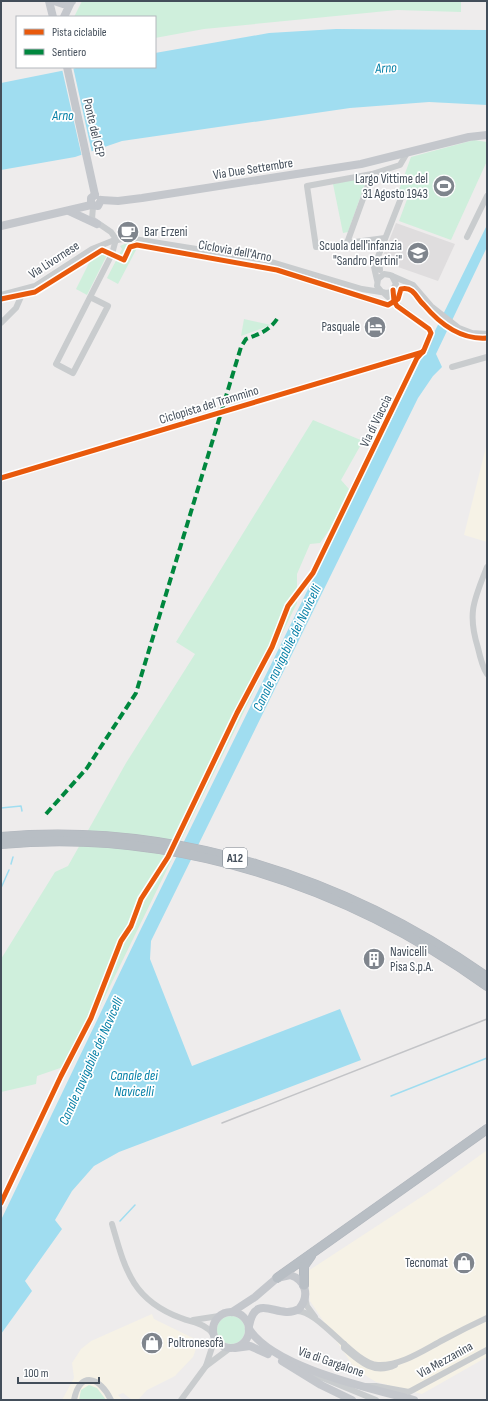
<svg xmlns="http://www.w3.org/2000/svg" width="488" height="1401" font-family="'Sofia Sans Condensed',sans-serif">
<rect width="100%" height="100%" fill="#eeecec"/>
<g fill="#f6f2e6">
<path d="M487,443v99l-23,-7z"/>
<path d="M487,1150v207l-65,37 -46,-12 -21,-13 -45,-68 -2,-30 127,-83z"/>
<path d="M152,1314l2,5 45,22 -6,16 -18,19 -28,14 -9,10h-6l-9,-7 -5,2 5,5h-61l12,-22 -2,-15 9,-14 10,-8z"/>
</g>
<path fill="#dfddde" d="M396,223l59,21 -17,37 -57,-20z"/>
<g fill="#cfefdc">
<path d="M82,1h379v11l-64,-2 -193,19 -49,9v-21h-81z"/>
<path d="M474,140l13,2v19l-36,79 -52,-19 10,-27 -10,-4 12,-33z"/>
<path d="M362,178l4,3 -18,51 -5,1 -10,-49z"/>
<path d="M127,243h6l-1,4 4,3 -18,34 -11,-6 15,-29 -2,-3z"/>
<path d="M102,252l5,3 -20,40 -11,-6 16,-32z"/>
<path d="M244,319l27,6 -30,11z"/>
<path d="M313,420l50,21 -22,39 8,9 -19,40 -10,14 -10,1 -13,30v29l-225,461 -35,12 -1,8 -35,8v-133l54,-87 13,-6 58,-103 69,-109 -19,-12z"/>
<circle cx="231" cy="1330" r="14"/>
<path d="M89,1385l8,3 9,12h-27l2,-10z"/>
</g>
<g fill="#a0ddf0">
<path d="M336,29l151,1v75l-58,-3 -79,6 -228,33 -47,16 -74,13v-87l80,-16h74v-14l114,-20z"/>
<path d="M487,225v22l-51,107 6,13 -9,9 -15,22 -237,482 -30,61 -1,18 42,107 148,-57 21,51 -242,92 -25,14 -22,25 -17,29 7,9 -37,52 7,10 -31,43v-114l137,-285z"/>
</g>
<path fill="#eeecec" d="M71,67h2l19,86 -10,4 -20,-88z"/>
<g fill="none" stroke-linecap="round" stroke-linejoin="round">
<g stroke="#a0ddf0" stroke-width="1.5">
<path d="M1,808l20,-2 1,5"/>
<path d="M11,864l2,-7"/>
<path d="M1,888l8,-18"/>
<path d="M391,1096l96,-38"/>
<path d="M120,1221l15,-16"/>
</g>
<g stroke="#b1b6bd" stroke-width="10">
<g id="highway">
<path d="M1,837c173,-15 346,41 486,140"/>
<path d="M1,844c173,-16 347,42 486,142"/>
<path d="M277,1278l210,-149"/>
<path d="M304,1285v-19l7,-10"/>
</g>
</g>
<g stroke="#c9ccce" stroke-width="6">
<path d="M93,207l-1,12 19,13 5,7"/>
<path d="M467,237l20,-41"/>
<path d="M385,238l-38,5 25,-69 28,-9 7,-12"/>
<path d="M347,243l-31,4 -9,-61 65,-12"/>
<path d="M379,259l1,11"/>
<path d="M377,280l-3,-13 29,-74"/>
<path d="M381,291l-4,-5 1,-7 6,-5 6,1 23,10 18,21 28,22 13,5 15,1"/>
<path d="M1,295l34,-9 57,-37 20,-8 16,-3 137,22 97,29 25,4 4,-1 5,-8 -4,-8"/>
<path d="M90,297l18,9 -35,67 -17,-9 56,-110 4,-15"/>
<path d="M1,323l15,-15 8,-18"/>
<path d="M452,367l35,-10"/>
<path d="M487,567c-13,33 -20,46 -9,81 2,9 4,18 9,26"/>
<path d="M313,573l104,-215c5,-5 14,-16 14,-24 0,-7 -40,-32 -47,-41"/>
<path d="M112,1224c13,45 20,76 69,94 12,5 24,5 32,16"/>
<path d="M305,1297l2,9 8,11"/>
<path d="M296,1311c22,-2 58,53 82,54 23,1 46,-15 65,-25 15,-8 29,-15 44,-22"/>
<path d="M193,1320l26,-4"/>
<path d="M344,1344v4c16,14 30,27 51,17"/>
<path d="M206,1366l9,-28"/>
<path d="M303,1370l73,30"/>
<path d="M366,1386h10l33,6 78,-42"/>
<path d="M74,1400c6,-30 26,-23 37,0"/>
<path d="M181,1400l25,-34 24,-18"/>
</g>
<g stroke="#c4c7cc" stroke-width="8">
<path d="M49,1l4,16"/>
<path d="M54,1l9,3 9,-3"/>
<path d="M64,17l7,-15"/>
<path d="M67,67l28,128"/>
<path d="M95,195l-4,3v7l7,1 3,-6"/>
<path d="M101,200l17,1 24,-3 219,-34 108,-27 18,-2"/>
<path d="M69,211l28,13"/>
<path d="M1,226l90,-21"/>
<circle cx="231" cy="1330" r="18"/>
<path d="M232,1312l23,-15 22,-19 13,-3c16,5 20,21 9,34 -21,12 -43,-19 -50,17"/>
<path d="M249,1329c25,39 121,59 165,71"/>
<path d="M235,1348l15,-2 18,8"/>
<path d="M282,1361l39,24 31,15"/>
</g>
<use href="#highway" stroke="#b8bec4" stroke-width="9"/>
<path stroke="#c3c4c7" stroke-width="1.5" d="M222,1123l265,-104"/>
<path stroke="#00873e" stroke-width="4" stroke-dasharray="8 4" stroke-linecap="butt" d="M46,814l41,-46 49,-75 105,-346 5,-8c13,-5 23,-8 31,-20"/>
<g stroke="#fff" stroke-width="8">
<g id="cycleway">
<path d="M1,299l34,-7 67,-42 22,10 6,-13 7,-2 140,25 111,35 10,-6 3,-10c4,-1 7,-1 11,2 5,4 7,10 12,14 16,19 37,35 63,33"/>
<path d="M1,478l422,-126"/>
<path d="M1,1203l60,-127 30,-58 30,-77 10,-15 10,-27 27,-42 69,-144 35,-66 16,-41 25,-33 104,-215 7,-8 7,-17 -2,-4 -32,-23 -3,-5 -1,-11"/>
</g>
</g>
<use href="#cycleway" stroke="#e8590c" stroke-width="5"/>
</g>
<defs>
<g id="stadium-disc" transform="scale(1.15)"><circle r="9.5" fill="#7f858d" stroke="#fff"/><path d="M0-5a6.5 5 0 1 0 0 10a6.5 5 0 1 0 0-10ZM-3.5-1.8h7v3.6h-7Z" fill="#fff"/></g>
<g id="cafe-disc" transform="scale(1.15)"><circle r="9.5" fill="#7f858d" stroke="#fff"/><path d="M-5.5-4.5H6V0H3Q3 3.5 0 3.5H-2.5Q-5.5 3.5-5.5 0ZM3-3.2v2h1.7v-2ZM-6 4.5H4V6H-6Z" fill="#fff"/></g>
<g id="school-disc" transform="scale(1.15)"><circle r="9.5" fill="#7f858d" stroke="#fff"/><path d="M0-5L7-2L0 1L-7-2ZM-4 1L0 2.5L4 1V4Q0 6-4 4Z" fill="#fff"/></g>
<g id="hotel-disc" transform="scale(1.15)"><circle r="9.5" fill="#7f858d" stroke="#fff"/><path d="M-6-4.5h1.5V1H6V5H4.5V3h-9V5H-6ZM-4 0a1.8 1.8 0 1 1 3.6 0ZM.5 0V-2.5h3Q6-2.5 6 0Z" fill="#fff"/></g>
<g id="building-disc" transform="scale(1.15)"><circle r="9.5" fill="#7f858d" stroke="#fff"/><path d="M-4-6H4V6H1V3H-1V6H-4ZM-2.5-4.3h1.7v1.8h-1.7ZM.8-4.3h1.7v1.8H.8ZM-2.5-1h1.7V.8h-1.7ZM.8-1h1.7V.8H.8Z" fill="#fff"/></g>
<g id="shop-disc" transform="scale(1.15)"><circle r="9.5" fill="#7f858d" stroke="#fff"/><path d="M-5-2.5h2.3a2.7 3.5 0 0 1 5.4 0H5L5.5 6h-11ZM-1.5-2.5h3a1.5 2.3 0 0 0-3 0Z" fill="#fff"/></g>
</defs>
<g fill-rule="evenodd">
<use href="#stadium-disc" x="444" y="186"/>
<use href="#cafe-disc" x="128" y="232"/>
<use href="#school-disc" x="418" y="253"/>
<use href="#hotel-disc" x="375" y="327"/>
<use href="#building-disc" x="374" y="959"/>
<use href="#shop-disc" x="464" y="1263"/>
<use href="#shop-disc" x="152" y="1343"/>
</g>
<g text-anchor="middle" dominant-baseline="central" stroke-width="3.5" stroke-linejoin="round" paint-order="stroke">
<rect fill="#fff" stroke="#7b838c" stroke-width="1" x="223" y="848" width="24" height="20" rx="3"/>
<g font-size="12" font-weight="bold" fill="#434e5a">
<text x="235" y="858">A12</text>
</g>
<g font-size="13" fill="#434e5a" stroke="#fff">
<text transform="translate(94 128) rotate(77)">Ponte del CEP</text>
<text transform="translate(253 169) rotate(-9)">Via Due Settembre</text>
<text transform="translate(235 251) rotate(10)">Ciclovia dell'Arno</text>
<text transform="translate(54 260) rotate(-33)">Via Livornese</text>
<text transform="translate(209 405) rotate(-17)">Ciclopista del Trammino</text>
<text transform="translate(376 421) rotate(-64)">Via di Viaccia</text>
<text transform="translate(445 1360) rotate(-29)">Via Mezzanina</text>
<text transform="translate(331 1362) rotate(19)">Via di Gargalone</text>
</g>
<g font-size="13" fill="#434e5a" stroke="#fff" text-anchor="end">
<text x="428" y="179">Largo Vittime del<tspan x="428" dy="15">31 Agosto 1943</tspan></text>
<text x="144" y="232" text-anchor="start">Bar Erzeni</text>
<text x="402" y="246">Scuola dell'infanzia<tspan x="402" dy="15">"Sandro Pertini"</tspan></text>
<text x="360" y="327">Pasquale</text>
<text x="390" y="952" text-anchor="start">Navicelli<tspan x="390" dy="15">Pisa S.p.A.</tspan></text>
<text x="448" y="1263">Tecnomat</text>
<text x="168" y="1343" text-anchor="start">Poltronesofà</text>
</g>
<g font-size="14" font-style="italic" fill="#037fa6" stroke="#fff">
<text transform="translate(386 68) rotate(-3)">Arno</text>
<text x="63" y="115">Arno</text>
<text transform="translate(287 648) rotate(-64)">Canale navigabile dei Navicelli</text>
<text transform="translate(91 1061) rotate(-66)">Canale navigabile dei Navicelli</text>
<text x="134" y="1075">Canale dei<tspan x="134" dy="16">Navicelli</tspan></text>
</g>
</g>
<rect width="488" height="1401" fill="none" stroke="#434e5a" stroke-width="4"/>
<rect x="16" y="16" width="140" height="52" fill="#ffffff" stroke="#b4b8bd"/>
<rect x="24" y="29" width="20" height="6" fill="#e8590c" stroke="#b4b8bd"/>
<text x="52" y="36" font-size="12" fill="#434e5a">Pista ciclabile</text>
<rect x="24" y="49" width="20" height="6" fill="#00873e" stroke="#b4b8bd"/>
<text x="52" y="56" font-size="12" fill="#434e5a">Sentiero</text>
<path d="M18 1377v6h81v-6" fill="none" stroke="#434e5a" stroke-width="2"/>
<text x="24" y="1377" font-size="12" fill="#434e5a" stroke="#ffffff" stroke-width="3" paint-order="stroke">100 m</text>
</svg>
